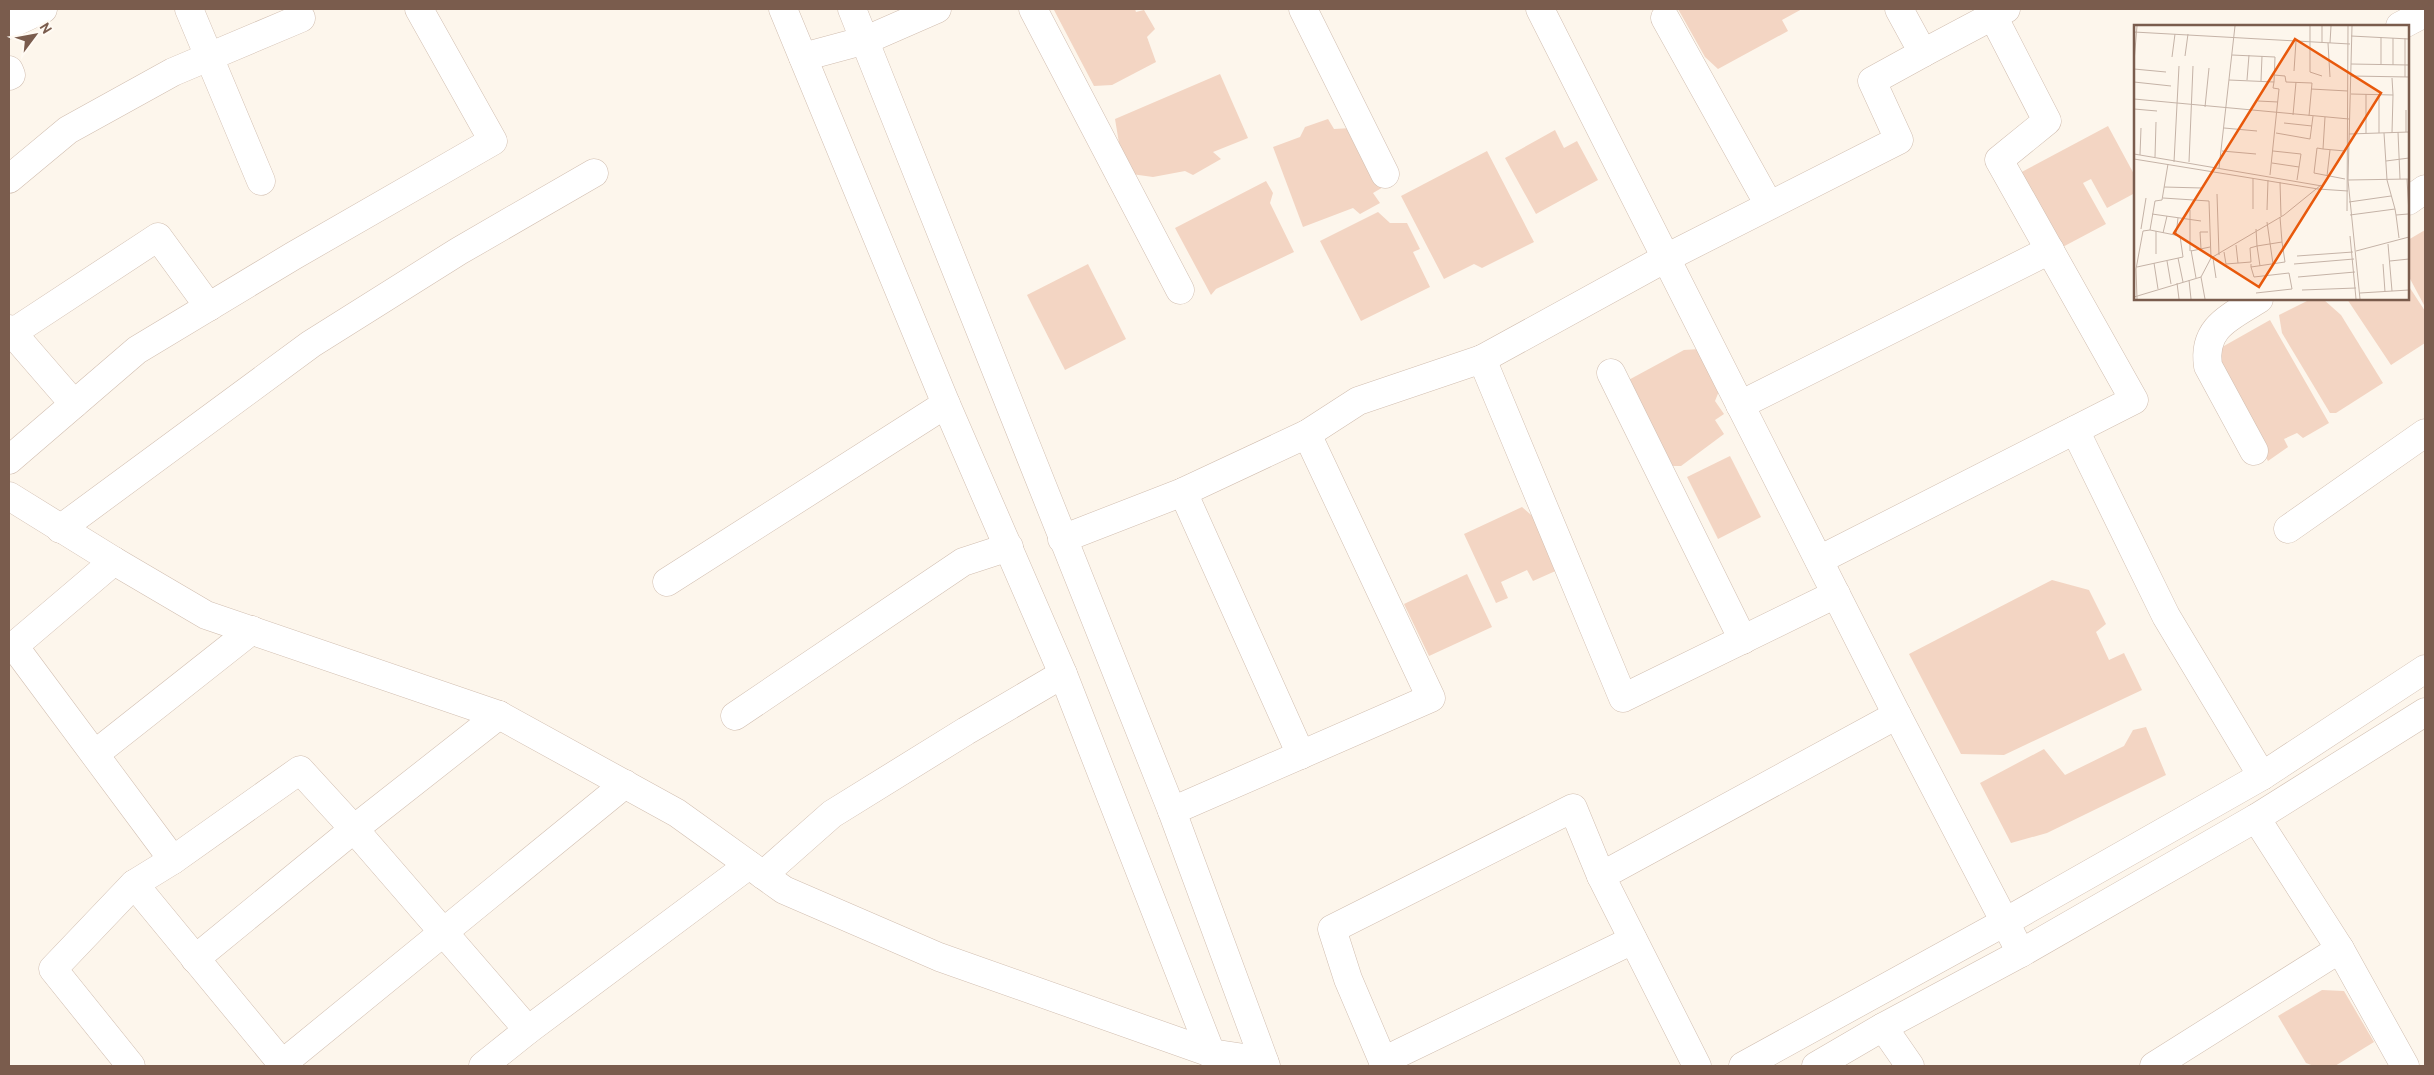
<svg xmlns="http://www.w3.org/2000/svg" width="2434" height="1075" font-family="Overpass,sans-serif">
<rect width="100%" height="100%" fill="#fdf6ec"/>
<g fill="#f3d5c3">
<path d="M1057,9h78l1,3 8,-2 11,19 -8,8 9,25 -44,23 -18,1 -40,-76z"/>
<path d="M1678,9h124l-20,11 6,11 -70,38 -13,-12z"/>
<path d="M1220,74l28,64 -35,14 8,7 -28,16 -8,-4 -32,6 -29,-4 -9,-54z"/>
<path d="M1328,119l6,10 17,-1 34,58 -12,7 7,10 -20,11 -7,-6 -50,19 -30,-80 27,-10 5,-10z"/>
<path d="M2108,126l27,50v17l-28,15 -16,-29 -8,4 23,41 -49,26 -41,-75z"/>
<path d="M1555,130l9,18 13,-7 21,39 -62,34 -31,-56z"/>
<path d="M1487,151l47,91 -52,26 -8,-4 -30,15 -43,-83z"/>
<path d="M1266,181l7,12 -3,10 24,49 -78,37 -5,6 -36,-67z"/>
<path d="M1378,212l12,11h17l13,26 -7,3 17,35 -69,34 -41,-80z"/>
<path d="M2425,230v77l-17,-32v-35z"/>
<path d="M1088,264l38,75 -61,31 -38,-75z"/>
<path d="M2408,285l17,26v32l-34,22 -44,-66h61z"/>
<path d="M2311,299h12l18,16 42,68 -47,30h-6l-48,-80 -3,-18z"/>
<path d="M2270,320l59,103 -26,15 -6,-5 -13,6 4,8 -20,14 -60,-106z"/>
<path d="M1699,349l20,42 -4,10 9,13 -9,6 9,14 -43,32h-13l-45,-83 61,-33z"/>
<path d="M1730,456l31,61 -43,22 -31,-62z"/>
<path d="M1522,507l16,14 22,48 -27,12 -6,-11 -26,12 7,16 -12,5 -32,-69z"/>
<path d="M1467,574l25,53 -63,29 -25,-52z"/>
<path d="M2052,580l37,10 17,34 -10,8 13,28 15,-7 18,37 -138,65 -43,-1 -52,-100z"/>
<path d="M2146,727l20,48 -119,58 -36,10 -31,-60 64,-34 21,26 59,-29 9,-16z"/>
<path d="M2322,990l22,1 30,51 -39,24h-21l-8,-3 -28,-47z"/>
</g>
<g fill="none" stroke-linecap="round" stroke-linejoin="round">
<g stroke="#d1beb0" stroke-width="29">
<g id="minor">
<path d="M189,9l72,172"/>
<path d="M783,9l163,395 117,270 148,379 6,10"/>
<path d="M852,9l320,802 94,255"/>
<path d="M1033,9l147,281"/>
<path d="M1303,9l82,165"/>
<path d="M1540,9l357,706 124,238"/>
<path d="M1899,9l24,44 83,-44"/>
<path d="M1665,18l104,187"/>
<path d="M9,25l34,-16"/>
<path d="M2400,26l19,-10"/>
<path d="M803,57l63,-17 71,-31"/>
<path d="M9,70l2,5 -2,1"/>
<path d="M9,179l59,-49 105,-58 128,-54"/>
<path d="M2408,201l17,-12"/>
<path d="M9,329l65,75"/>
<path d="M12,333l146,-96 51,70"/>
<path d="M1482,359l141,339 213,-104"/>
<path d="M1611,373l132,267"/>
<path d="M1740,405l310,-155"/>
<path d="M2075,430l91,186 96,160"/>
<path d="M2254,451l-46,-85c-6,-39 23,-49 51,-67"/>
<path d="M9,460l128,-110 156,-94 200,-115 -74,-132"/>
<path d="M1183,492l118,263"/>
<path d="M9,496l105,65 92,54 293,100 178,98 107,77 155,67 272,96 53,8"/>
<path d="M60,529l251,-185 148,-93 135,-78"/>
<path d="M2288,529l137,-96"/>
<path d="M1062,539l121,-47 124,-58 51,-33 124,-42 184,-101 233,-118 -27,-59 51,-28"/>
<path d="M1819,560l315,-160 -135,-240 48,-39 -54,-105"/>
<path d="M114,561l-100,85 159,214 127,-90 54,59 -159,130"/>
<path d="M667,582l279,-178"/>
<path d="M499,715l-145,114 174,201 221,-165"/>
<path d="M735,716l228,-154 46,-15"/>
<path d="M95,754l157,-124"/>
<path d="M1172,811l259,-113 -124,-264"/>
<path d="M2256,818l84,131 65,117"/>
<path d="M173,860l-39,24 150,182"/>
<path d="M763,875l69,-61 134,-83 97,-57"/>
<path d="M1883,1027l27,39"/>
<path d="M1383,1061l250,-121"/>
<path d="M282,1064l343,-280"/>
<path d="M131,1066l-78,-97 81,-85"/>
<path d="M483,1066l45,-36"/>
<path d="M1385,1066l-37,-87 -16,-50 241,-121 28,68"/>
<path d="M1697,1066l-96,-190 296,-161"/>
<path d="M1743,1066l262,-144 257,-146 163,-107"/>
<path d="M1816,1066l67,-39 138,-74 235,-135 169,-106"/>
<path d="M2154,1066l186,-117"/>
</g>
</g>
<use href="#minor" stroke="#fff" stroke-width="28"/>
</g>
<g transform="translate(2134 25)">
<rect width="275" height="275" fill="#fdf6ec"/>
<path fill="none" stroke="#c5b3a7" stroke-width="1" d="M176,1v46l12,4M218,1l-4,154 12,119M0,7l216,12M217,11l58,3M271,13v39M188,18v-17M194,18l2,34M196,18l1,-17M51,31l3,-22M38,32l3,-23M0,37l3,-36M217,39l58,1M247,39v-27M259,40v-27M0,44l32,3M160,46l2,-30M140,50l11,1 1,6 26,1 -3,33M217,51l58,1M258,53l1,17M95,55l45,2 1,-25 -43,-2M113,55l2,-25M127,56l1,-25M0,57l37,4M177,64l37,2M217,69l42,1 -1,38M232,69v39M245,69v39M0,74l215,20M124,76l20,1M71,82l4,-39M0,84l23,2M272,85v22M159,90l3,-33M191,92l-2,32 22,2M150,98l28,3M90,103l33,3M264,107l2,47M142,108l34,6 3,-23M250,108l3,47 8,29M215,109l60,-2M189,124l-6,-1 -3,25 31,6M88,126l34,3M139,126l28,3 -4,26M0,129l188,32M6,130l1,-27M21,132l1,-35M0,134l184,30 30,2M252,136l23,-3M40,137l5,-96M55,137l4,-96M138,138l27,4M85,143l16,-142M136,150l9,-86 -6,-1 1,-6M193,151l3,-26M119,153v31M273,154l2,35M214,155l61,-1M146,157l1,34M30,162l38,1M83,169l2,61M29,173l46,3 2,57M215,177l42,-6M133,185l1,-30M213,186l1,-185M18,189l49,7M216,190l45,-6 1,6 12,-1M262,190l3,23M133,197l6,42M7,204l5,-31M122,204l1,17 25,-4 -2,-25M22,206v23M29,208l4,-17M42,210l2,-17M216,211l6,63M254,219l4,47M102,220l2,18M67,224l-1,-17h8M57,225l5,28M56,226v-41M57,226l19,-4M222,226l53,-14M90,227l2,12 25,-2 -1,-14 7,-2 3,20M163,231l56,-4M44,233l5,24M79,233l3,20M33,236l4,23M256,236l19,-2M20,238l4,26M117,239v3l34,-5 -3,-20M160,239l60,-5M249,239l2,28M3,242l46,-10 -3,-21 -30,-6M117,242l3,10 35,-4 3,16 -36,4M67,252l4,22M164,252l57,-5M55,255l2,19M43,258l2,16M168,265l54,-2M226,268l49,-3M0,272l67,-20 10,-19 73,-43 37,-30M3,274l-1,-30 7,-38 7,-1 5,-29 7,-1 6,-36"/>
<path fill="#e8590c" fill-opacity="0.15" stroke="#e8590c" stroke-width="2.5" d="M161,14l86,54 -122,194 -85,-54z"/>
<rect width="275" height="275" fill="none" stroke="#7a5c4d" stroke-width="2.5"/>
</g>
<rect width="2434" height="1075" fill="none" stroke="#7a5c4d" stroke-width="20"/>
<g transform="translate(35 35) rotate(58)" stroke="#fffaf3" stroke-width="4" paint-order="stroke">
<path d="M0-4L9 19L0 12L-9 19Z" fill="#7a5c4d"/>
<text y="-8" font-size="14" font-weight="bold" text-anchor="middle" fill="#7a5c4d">N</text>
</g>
</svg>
